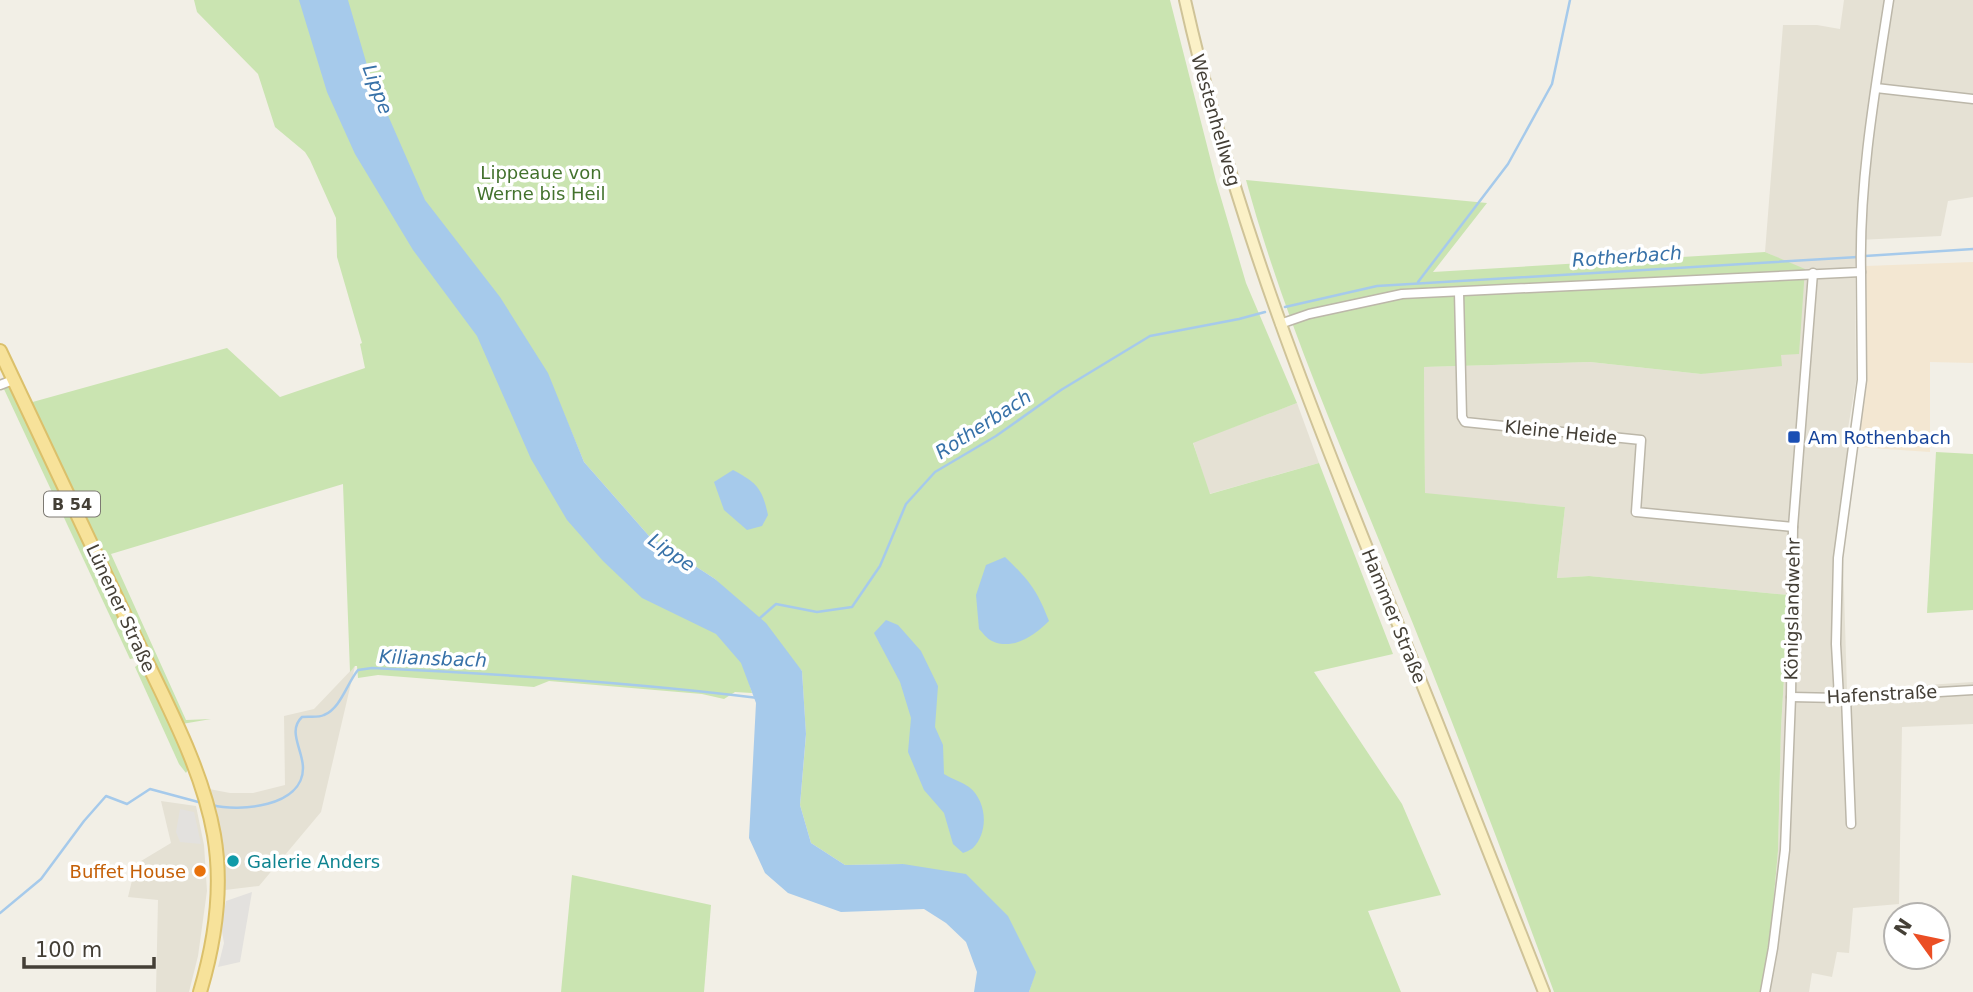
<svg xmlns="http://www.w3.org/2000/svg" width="1973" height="992" font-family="'DejaVu Sans',sans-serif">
<rect width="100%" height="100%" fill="#f2efe6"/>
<g fill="#e5e1d4">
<path d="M1844,0h129v197l-25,4 -7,35 -83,4 -3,26 1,115 -11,65 11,1 -13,111 4,132 126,-8v42l-71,3 -3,177 -46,4 -4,45 -12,-1 -5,25 -20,-4 -3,19h-49l9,-42 9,-99 3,-123 8,-133 -200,-19 -32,2 8,-71 -140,-13 -1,-127 166,-5 111,12 80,-19 24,-85 -40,-18 18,-227h34l23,4z"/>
<path d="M1297,403l22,60 -110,31 -16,-52z"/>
<path d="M355,666l-34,146 -62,74 -34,4 -5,-52 -11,-49 21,4h23l32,-8 -1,-69 30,-7z"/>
<path d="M161,801l35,5 8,39 3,46 -9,65 -9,36h-33l2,-92 -30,-3 8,-33 35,-21z"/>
</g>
<path fill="#f3e7d2" d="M1973,262v101l-43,-1v90l-74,-5 9,-66 1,-115z"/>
<g fill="#cae4b1">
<path d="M194,0h976l46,181 30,102 51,120 -104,40 17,51 109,-31 74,191 -79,18 88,132 39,91 -73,16 33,81h-372l6,-20 -132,-108 -58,1 -34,-22 -11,-38 6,-70 -4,-64 -87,-92 -66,-43 -65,-74 -20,-48 -33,9 199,193 22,77 -17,-1 -11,7 -22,-5 -153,-13 -15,6 -156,-12 -20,3 -1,-12h-2l-5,6 -7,-188 -232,70 75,166 25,-1 -29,5 -76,-159 2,-8 -2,-3 -7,-5 -70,-146 198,-55 53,49 85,-29 -5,-24 2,-1 -25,-86 -1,-39 -26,-58 -5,-8 -30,-25 -17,-53 -61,-62z"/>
<path d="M1246,180l241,23 -54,69 332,-20 40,17 -6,85 -18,1 1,11 -81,8 -111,-12 -166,5 1,126 140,14 -8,71 32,-2 200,19 -8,133 -3,123 -9,99 -9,42h-206c-51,-139 -104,-278 -160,-415 -53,-131 -111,-261 -148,-397z"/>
<path d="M8,386l5,3 125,264 -3,5 -5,1 -127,-272z"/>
<path d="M1936,452l37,2v156l-46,3z"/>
<path d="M139,664l6,3 44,101 -3,5 -7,-9 -44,-97z"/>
<path d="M572,875l139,30 -7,87h-143z"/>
</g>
<g fill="#e3e1de">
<path d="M180,809l14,3 7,32 -21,-2 -4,-10z"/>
<path d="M252,892l-12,70 -22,5 6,-24 -3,-17 5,-25z"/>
</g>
<g fill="#a6caeb">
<path d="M299,0h49l21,72 56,128 75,97 48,76 36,89 65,74 66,43 51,44 36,48 4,63 -6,71 11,38 34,22 58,-1 63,10 42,42 28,56 -7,20h-55l3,-20 -11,-30 -20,-19 -22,-14 -83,3 -53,-19 -23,-20 -16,-35 7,-135 -15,-40 -25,-29 -74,-36 -39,-37 -36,-41 -36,-61 -54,-123 -64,-86 -58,-96 -28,-62z"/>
<path d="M733,470c24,13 29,18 35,45l-6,11 -15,4 -23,-20 -10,-28z"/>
<path d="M1005,557c24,23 32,33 44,64 -14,14 -36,30 -57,20 -5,-2 -10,-9 -13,-12l-3,-34 10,-30z"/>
<path d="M886,620l12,5 23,26 17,35 -3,41 8,18 1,29c8,5 18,8 25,13 18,14 20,45 4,61 -1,1 -9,5 -10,5l-10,-9 -9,-31 -20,-23 -16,-38 3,-34 -11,-36 -26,-49z"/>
</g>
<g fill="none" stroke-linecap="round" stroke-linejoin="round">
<g stroke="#a6caeb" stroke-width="2.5">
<path d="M1865,256l108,-7"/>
<path d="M1418,282l90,-118 44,-80 18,-84"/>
<path d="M1285,307l92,-21 481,-29"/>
<path d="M760,618l16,-14 41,8 35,-5 28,-41 26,-62 29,-32 61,-36 65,-46 89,-54 89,-17 26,-7"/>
<path d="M212,805c27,7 91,2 91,-37 0,-18 -16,-37 -1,-51 7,-1 16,1 22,-2 17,-7 23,-32 34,-45l14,-2c129,6 258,14 386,30"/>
<path d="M0,913l41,-34 43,-58 22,-25 21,8 23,-15 52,14"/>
</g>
<g stroke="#bcb7a9" stroke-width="11">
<g id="minor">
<path d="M1876,88l97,11"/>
<path d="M1459,292l3,125 3,5 176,18 -5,72 157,15"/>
<path d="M1280,324l29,-10 93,-20 459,-22c-2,-91 14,-182 28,-272"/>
<path d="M0,385l13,-5"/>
<path d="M1791,697l48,1 134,-8"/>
<path d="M1846,697l5,127"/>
<path d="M1839,698l-3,-54 2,-86 24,-178 -1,-108"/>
<path d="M1765,992l8,-44 12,-98 6,-153 2,-170 20,-254"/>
</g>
</g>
<g stroke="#cfc398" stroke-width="14">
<path id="secondary" d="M1185,0c48,216 129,418 212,622 50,123 98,247 147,370"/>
</g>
<g stroke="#dbc06b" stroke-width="16">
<path id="primary" d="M0,351c45,96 91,192 136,288 29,62 66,128 78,196 9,52 1,107 -14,157"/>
</g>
<use href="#minor" stroke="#fff" stroke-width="8"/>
<use href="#secondary" stroke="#fbf1c7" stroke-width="10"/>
<use href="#primary" stroke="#f7e29a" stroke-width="12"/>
</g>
<rect fill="#1a4fb4" stroke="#fff" stroke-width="2.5" x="1787" y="430" width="14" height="14" rx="3.5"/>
<circle fill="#0f9aa8" stroke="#fff" stroke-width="2.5" cx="233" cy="861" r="7"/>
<circle fill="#e8710a" stroke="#fff" stroke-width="2.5" cx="200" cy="871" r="7"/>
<g text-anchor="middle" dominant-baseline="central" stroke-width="7" stroke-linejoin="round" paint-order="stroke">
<rect fill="#fff" stroke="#7c7972" stroke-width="2" x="44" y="491.5" width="56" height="25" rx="5"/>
<g font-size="16" font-weight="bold" fill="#443f36">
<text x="72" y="504">B 54</text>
</g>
<g font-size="18" fill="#443f36" stroke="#fff">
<text transform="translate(1216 120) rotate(74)">Westenhellweg</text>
<text transform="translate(1561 432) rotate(6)">Kleine Heide</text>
<text transform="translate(121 608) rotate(65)">Lünener Straße</text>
<text transform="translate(1792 609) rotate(-89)">Königslandwehr</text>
<text transform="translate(1394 616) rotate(68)">Hammer Straße</text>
<text transform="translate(1882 694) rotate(-3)">Hafenstraße</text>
</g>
<g font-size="18" fill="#43722d" stroke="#fff">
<text x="541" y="172">Lippeaue von<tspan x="541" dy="21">Werne bis Heil</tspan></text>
</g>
<g font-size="18" fill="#164399" stroke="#fff" text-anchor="start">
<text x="1808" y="437">Am Rothenbach</text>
</g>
<g font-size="18" fill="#0d838f" stroke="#fff" text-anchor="start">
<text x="247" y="861">Galerie Anders</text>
</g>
<g font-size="18" fill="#c56008" stroke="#fff" text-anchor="end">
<text x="186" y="871">Buffet House</text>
</g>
<g font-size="19" font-style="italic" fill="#3771a8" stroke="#fff">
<text transform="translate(378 89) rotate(69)">Lippe</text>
<text transform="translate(1627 256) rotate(-4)">Rotherbach</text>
<text transform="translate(983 424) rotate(-33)">Rotherbach</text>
<text transform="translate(672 552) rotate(35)">Lippe</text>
<text transform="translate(433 658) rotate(2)">Kiliansbach</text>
</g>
</g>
<g transform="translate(1917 936) rotate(303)"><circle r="33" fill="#ffffff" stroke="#b4b2af" stroke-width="2"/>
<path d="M0-5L12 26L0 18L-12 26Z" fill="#eb4e24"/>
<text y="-10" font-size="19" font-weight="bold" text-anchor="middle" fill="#443f36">N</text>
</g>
<path d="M24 957v10h130v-10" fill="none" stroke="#443f36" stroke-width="3.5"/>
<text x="35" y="957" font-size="21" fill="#443f36" stroke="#ffffff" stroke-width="5" paint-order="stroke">100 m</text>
</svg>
